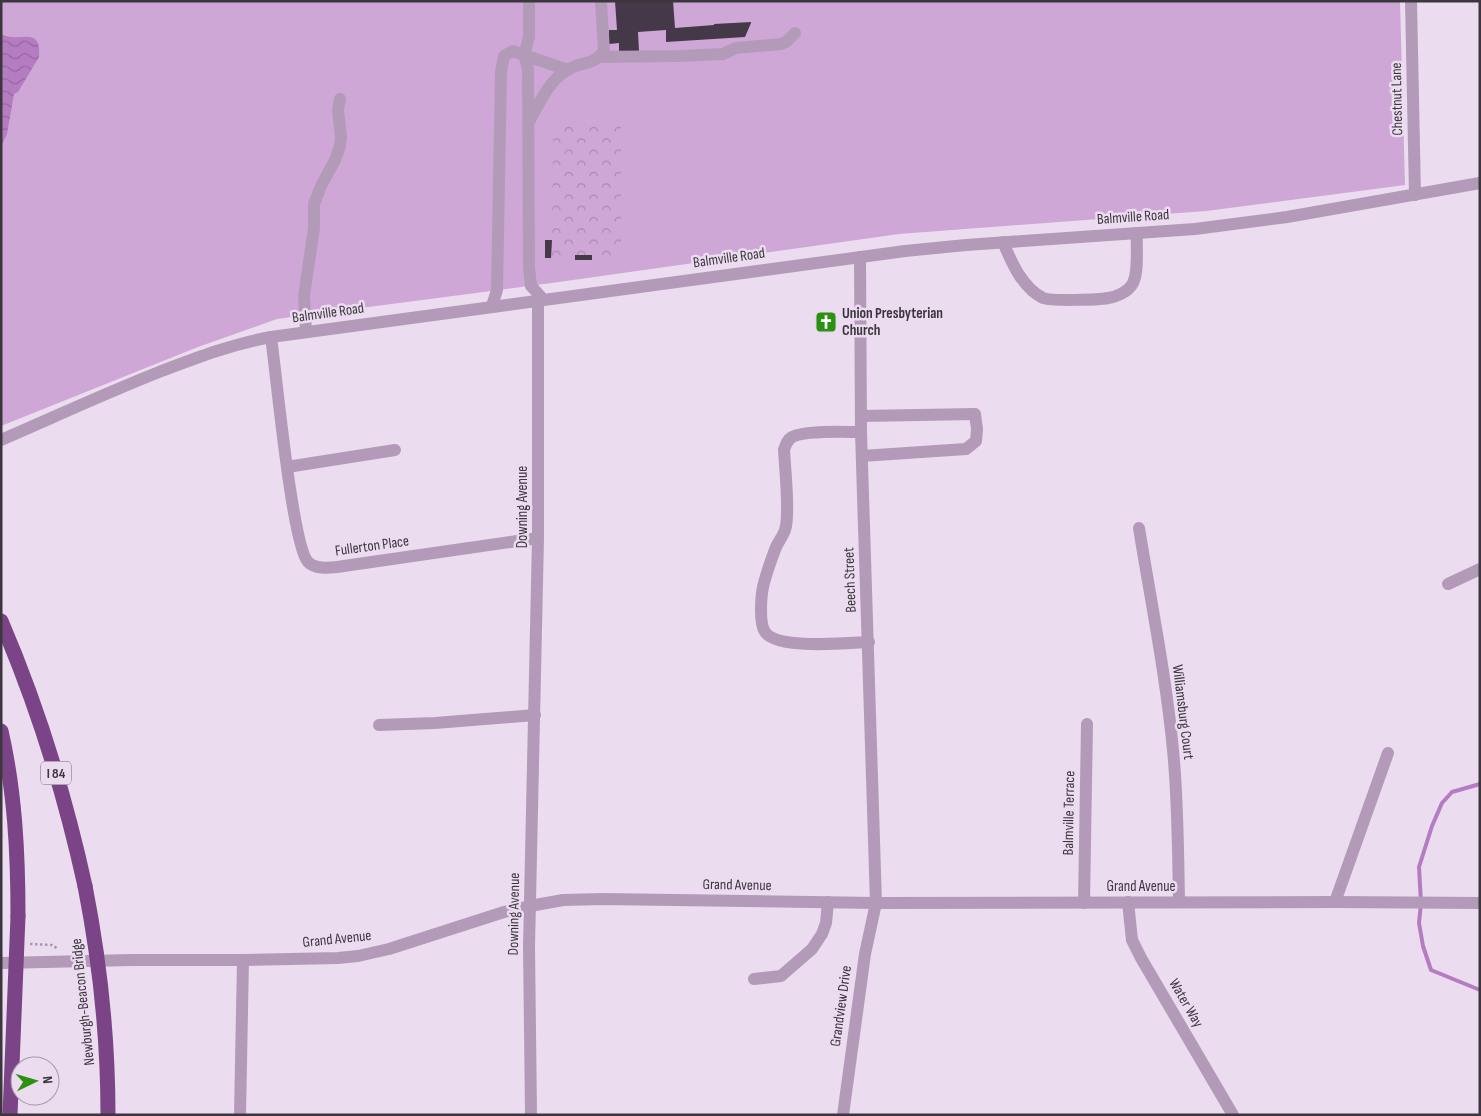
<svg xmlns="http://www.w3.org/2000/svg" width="1481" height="1116" font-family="'Sofia Sans Condensed',sans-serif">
<defs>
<pattern id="park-crowns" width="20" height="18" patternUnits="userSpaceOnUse" patternTransform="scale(1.25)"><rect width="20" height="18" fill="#cfa7d7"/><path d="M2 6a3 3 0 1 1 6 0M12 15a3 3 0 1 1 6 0" fill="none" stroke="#a989b0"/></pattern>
<pattern id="water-waves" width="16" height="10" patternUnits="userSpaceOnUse" patternTransform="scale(1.25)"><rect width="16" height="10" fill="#b67cc2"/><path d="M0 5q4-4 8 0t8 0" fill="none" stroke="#95669f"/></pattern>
</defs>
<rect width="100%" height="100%" fill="#ecdcf0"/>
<path fill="#cfa7d7" d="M1,1h1399l5,184 -199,26 -307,23 -340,48 -282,37 -79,28 -197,79z"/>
<path fill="url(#park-crowns)" d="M553,121l68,1v136h-69z"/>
<path fill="url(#water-waves)" d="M1,34c17,10 41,-10 38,23l-21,35 -4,2 -7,40 -6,12z"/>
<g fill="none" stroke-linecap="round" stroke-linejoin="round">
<path stroke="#b67cc2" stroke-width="4" d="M1480,784l-28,8 -10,11 -10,23 -13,41 2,36 -2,20 4,23 8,24 49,20"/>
</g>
<g fill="#453848">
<path d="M615,1h58l2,27 39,-3v-1l37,-2v1l-6,14 -79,5v-12l-28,2 1,19 -20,1v-9l-10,1v-14h8z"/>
<path d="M545,240h7l-1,18h-6z"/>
<rect x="575" y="255" width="17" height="5"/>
</g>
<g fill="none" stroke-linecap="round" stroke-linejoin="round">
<path stroke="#a69aa9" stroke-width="2.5" stroke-dasharray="2.5 2.5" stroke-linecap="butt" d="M30,944l22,1 6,4"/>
<g stroke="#b49ab9" stroke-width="12">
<path d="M529,1v36l-5,18 44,15"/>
<path d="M1411,1l4,194"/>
<path d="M599,57l80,-1 44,-2 13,-6 45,-4 5,-2 9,-9"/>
<path d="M530,120c11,-20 21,-44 43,-53 15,-6 18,-2 31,-15l-3,-51"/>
<path d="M1003,242c8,19 19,46 40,56 8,3 55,2 65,0 9,-1 21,-7 25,-15 6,-12 3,-37 4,-50"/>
<path d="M492,306l5,-16 4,-218 3,-16 9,-5 11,4 4,14 1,198 2,19 12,13"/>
<path d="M306,332l-2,-36 10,-68v-24l7,-18 14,-26 5,-14 1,-9 -3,-27 2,-11"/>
<path d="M271,337c5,34 21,208 37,225 7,7 19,6 29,5l201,-29"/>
<path d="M861,416l114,-2 2,15 -1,12 -10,8 -104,7"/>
<path d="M861,432c-16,0 -56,-2 -69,5 -5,3 -6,7 -8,13 1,18 6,66 1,80 -2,6 -6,11 -9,17 -5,13 -10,27 -13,40 -2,10 -4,36 2,45 12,18 82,11 104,10"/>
<path d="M1,440c53,-23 105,-47 158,-68 37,-14 73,-28 112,-35l634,-86 61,-6 229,-16 92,-12 193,-34"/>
<path d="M287,467l108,-17"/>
<path d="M1139,528c12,74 27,148 34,222 5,50 5,101 6,152"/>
<path d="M1448,584l32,-15"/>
<path d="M379,725l56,-2 100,-8"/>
<path d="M1128,902l4,38 9,18 92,157"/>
<path d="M1335,902l53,-149"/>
<path d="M1084,903l3,-179"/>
<path d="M1,963l131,-3h111l95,-2 20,-2 31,-7 115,-37 26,-6 33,-6 40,-1 273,4 459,-1 145,1"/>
<path d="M754,979l27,-3 31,-27 10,-15 4,-11 2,-21"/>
<path d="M240,1115l3,-155"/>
<path d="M531,1115l-2,-169 9,-408v-238"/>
<path d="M843,1115l22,-161 11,-51 -15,-471 -1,-175"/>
</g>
<g stroke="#7b4486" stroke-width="15">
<path d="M1,621c37,86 64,174 84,265"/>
<path d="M1,731c14,61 17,123 17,185"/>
</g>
<g stroke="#7b4486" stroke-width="15">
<path d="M85,886c15,76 23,152 23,229"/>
<path d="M10,1115l8,-199"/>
</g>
</g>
<defs>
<g id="church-square" transform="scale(1.125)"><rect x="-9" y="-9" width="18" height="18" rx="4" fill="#2c9112" stroke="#ecdcf0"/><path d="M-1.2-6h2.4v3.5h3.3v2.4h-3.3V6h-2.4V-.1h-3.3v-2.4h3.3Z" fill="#fff"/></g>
</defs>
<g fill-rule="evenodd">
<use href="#church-square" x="826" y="322"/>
</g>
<g text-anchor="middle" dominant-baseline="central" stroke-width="5" stroke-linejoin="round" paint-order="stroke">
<rect fill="#ecdcf0" stroke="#716873" stroke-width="1" x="41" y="761.5" width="30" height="23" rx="4"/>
<g font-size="14" font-weight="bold" fill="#3c363e">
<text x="56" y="773">I 84</text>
</g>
<g font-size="15" fill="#3c363e" stroke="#ecdcf0">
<text transform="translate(1397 99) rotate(-91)">Chestnut Lane</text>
<text transform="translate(1133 217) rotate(-4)">Balmville Road</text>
<text transform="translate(729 258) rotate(-8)">Balmville Road</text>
<text transform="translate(328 313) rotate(-8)">Balmville Road</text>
<text transform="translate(522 507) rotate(-90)">Downing Avenue</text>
<text transform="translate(372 546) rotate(-8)">Fullerton Place</text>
<text transform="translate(850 580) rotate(-92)">Beech Street</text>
<text transform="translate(1183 712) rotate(83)">Williamsburg Court</text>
<text transform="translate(1069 813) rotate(-89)">Balmville Terrace</text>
<text transform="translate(737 885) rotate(1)">Grand Avenue</text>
<text x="1141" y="886">Grand Avenue</text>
<text transform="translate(514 914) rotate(-89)">Downing Avenue</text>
<text transform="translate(337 939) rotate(-6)">Grand Avenue</text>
<text transform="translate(83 1002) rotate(-96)">Newburgh-Beacon Bridge</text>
<text transform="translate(1186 1003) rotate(60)">Water Way</text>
<text transform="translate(841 1006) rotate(-82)">Grandview Drive</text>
</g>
<g font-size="15" font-weight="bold" fill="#3c363e" stroke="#ecdcf0" text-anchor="start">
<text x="842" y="313">Union Presbyterian<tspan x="842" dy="17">Church</tspan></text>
</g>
</g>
<rect width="1481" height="1116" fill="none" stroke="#3c363e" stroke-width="5"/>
<g transform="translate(35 1081) rotate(85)"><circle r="24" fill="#ecdcf0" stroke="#a69aa9"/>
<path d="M0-4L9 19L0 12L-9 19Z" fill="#2c9112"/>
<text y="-8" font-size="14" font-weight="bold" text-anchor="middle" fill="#3c363e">N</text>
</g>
</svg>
